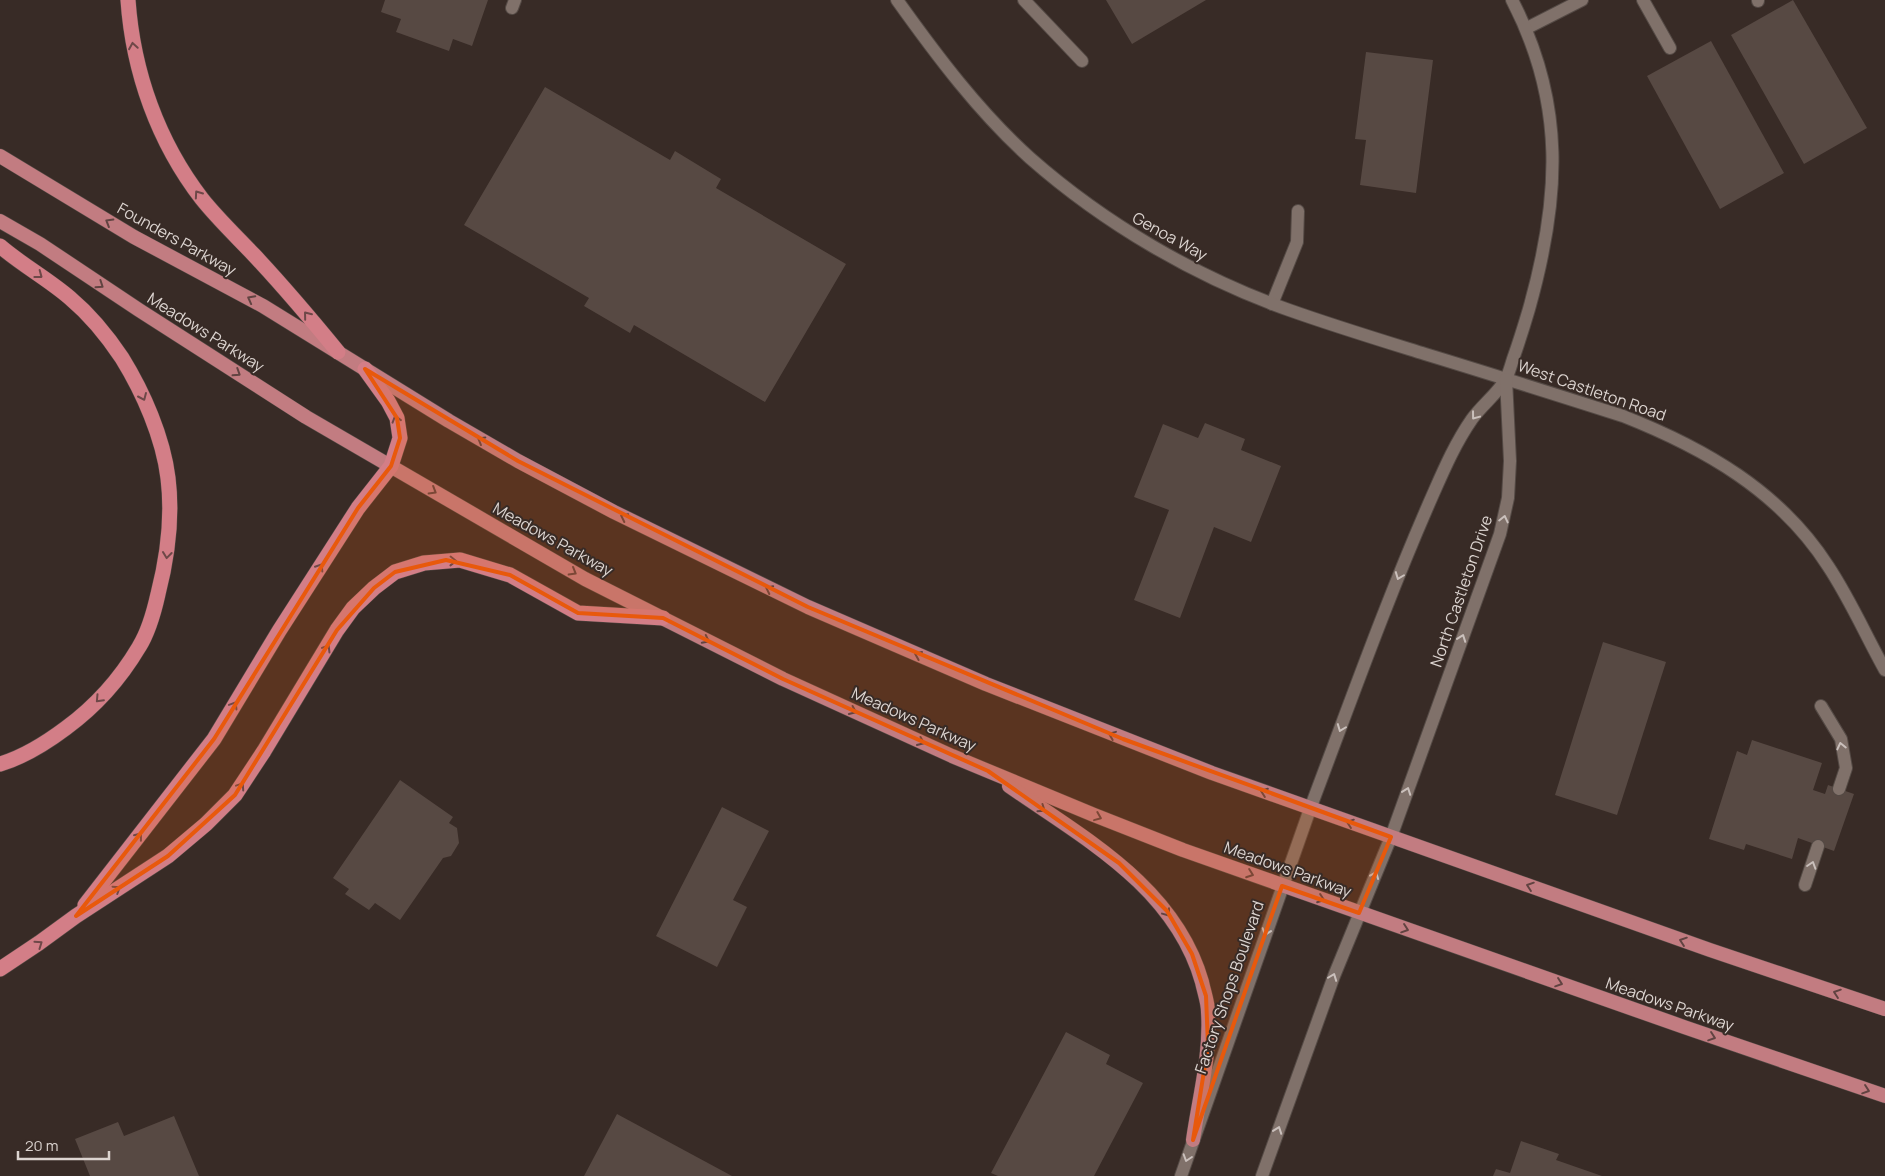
<svg xmlns="http://www.w3.org/2000/svg" width="1885" height="1176" font-family="Manrope,sans-serif">
<rect width="100%" height="100%" fill="#382b26"/>
<g fill="#574943">
<path d="M385,0h103l-16,46 -19,-7 -4,12 -53,-19 5,-13 -20,-7z"/>
<path d="M1106,0h100l-74,44z"/>
<path d="M1793,0l74,128 -63,36 -73,-129z"/>
<path d="M1711,41l73,132 -64,36 -73,-133z"/>
<path d="M1366,52l67,8 -17,133 -56,-8 6,-45 -11,-1z"/>
<path d="M545,87l125,73 5,-9 46,28 -5,9 130,76 -81,138 -131,-77 -4,8 -46,-27 5,-8 -125,-73z"/>
<path d="M1205,423l40,16 -4,11 40,16 -30,76 -37,-15 -34,91 -46,-18 35,-90 -35,-13 29,-73 35,14z"/>
<path d="M1603,642l63,20 -49,153 -62,-20z"/>
<path d="M1752,740l70,23 -9,27 12,4 3,-9 26,9 -20,57 -36,-13 -6,21 -46,-15 -2,6 -35,-11 28,-88 10,4z"/>
<path d="M400,780l53,37 -4,6 8,5 2,15 -8,13 -8,2 -43,62 -25,-17 -6,7 -24,-16 4,-5 -16,-11z"/>
<path d="M722,807l47,24 -36,69 14,7 -30,60 -61,-31z"/>
<path d="M1066,1032l44,23 -4,9 37,19 -49,93h-96l-7,-3z"/>
<path d="M617,1114l115,62h-148z"/>
<path d="M174,1116l25,60h-109l-15,-37 43,-17 6,14z"/>
<path d="M1521,1141l38,13 -3,6 46,16h-109l3,-7 14,4z"/>
</g>
<g fill="none" stroke-linecap="round" stroke-linejoin="round">
<g stroke="#544a45" stroke-width="14">
<g id="service">
<path d="M1024,0l58,61"/>
<path d="M1643,0l27,48"/>
<path d="M1758,0v1"/>
<path d="M512,8l3,-8"/>
<path d="M1272,304l25,-62 1,-31"/>
<path d="M1821,706l20,33 5,29 -7,21"/>
<path d="M1805,885l13,-39"/>
</g>
</g>
<g stroke="#544a45" stroke-width="14">
<g id="minor">
<path d="M897,0c40,56 82,112 133,158 75,66 166,119 259,152 45,16 91,30 136,44 66,20 132,41 198,62 81,32 157,75 205,150 22,33 38,70 57,104"/>
<path d="M1527,28l55,-28"/>
</g>
</g>
<g stroke="#544a45" stroke-width="14">
<g id="tertiary">
<path d="M1310,809c40,-106 78,-213 124,-317 11,-25 22,-50 38,-73 10,-14 25,-25 34,-40 3,-6 5,-14 7,-20 6,-17 11,-33 16,-50 31,-110 37,-205 -17,-309"/>
<path d="M1391,837l109,-303 8,-36 2,-37 -4,-82"/>
</g>
</g>
<g stroke="#544a45" stroke-width="14">
<g id="secondary">
<path d="M1181,1176l129,-367"/>
<path d="M1262,1176l72,-200 57,-139"/>
</g>
</g>
<g stroke="#544a45" stroke-width="15">
<g id="trunk">
<path d="M0,156l134,81 129,69 186,115 69,40 96,51 194,95 178,77 226,89 498,177 175,59"/>
<path d="M0,221l40,23 99,66 167,107 179,104 100,58 198,100 169,77 142,59 89,35 501,177 201,69"/>
<path d="M1009,786c76,53 166,101 193,196 2,10 6,20 6,30 3,42 -9,86 -15,128"/>
</g>
</g>
<g stroke="#544a45" stroke-width="16">
<g id="motorway">
<path d="M128,0c5,72 30,142 74,199 16,20 34,37 52,56 29,31 57,64 84,97"/>
<path d="M0,246c22,19 48,33 70,52 19,16 38,39 52,60 21,34 41,79 46,120 5,40 0,77 -10,116 -4,18 -9,37 -19,53 -19,32 -43,59 -73,81 -20,15 -42,29 -66,36"/>
<path d="M85,905l129,-166 65,-108 79,-123 33,-42 9,-28 -3,-20 -9,-17 -23,-32"/>
<path d="M0,969l39,-26 37,-27 92,-60 38,-32 29,-29 29,-44 73,-121 16,-22 21,-20 21,-16 29,-9 36,-3 50,15 68,38 85,5"/>
</g>
</g>
<use href="#service" stroke="#80716a" stroke-width="12"/>
<use href="#minor" stroke="#80716a" stroke-width="12"/>
<use href="#tertiary" stroke="#80716a" stroke-width="12"/>
<use href="#secondary" stroke="#80716a" stroke-width="12"/>
<use href="#trunk" stroke="#c27c81" stroke-width="14"/>
<use href="#motorway" stroke="#d37e87" stroke-width="15"/>
</g>
<defs><path id="oneway-chevron" d="M-2-3.5L2.5 0L-2 3.5" fill="none" stroke-width="1.6" stroke-linecap="round" stroke-linejoin="round" transform="scale(1.25)"/></defs>
<g stroke="#6e4848">
<use href="#oneway-chevron" transform="translate(133 46) rotate(-99)"/>
<use href="#oneway-chevron" transform="translate(198 194) rotate(-125)"/>
<use href="#oneway-chevron" transform="translate(39 275) rotate(37)"/>
<use href="#oneway-chevron" transform="translate(307 315) rotate(-129)"/>
<use href="#oneway-chevron" transform="translate(143 397) rotate(66)"/>
<use href="#oneway-chevron" transform="translate(396 419) rotate(-107)"/>
<use href="#oneway-chevron" transform="translate(167 555) rotate(97)"/>
<use href="#oneway-chevron" transform="translate(453 561) rotate(1)"/>
<use href="#oneway-chevron" transform="translate(320 567) rotate(-57)"/>
<use href="#oneway-chevron" transform="translate(327 648) rotate(-59)"/>
<use href="#oneway-chevron" transform="translate(99 699) rotate(133)"/>
<use href="#oneway-chevron" transform="translate(234 705) rotate(-59)"/>
<use href="#oneway-chevron" transform="translate(241 786) rotate(-56)"/>
<use href="#oneway-chevron" transform="translate(139 836) rotate(-52)"/>
<use href="#oneway-chevron" transform="translate(117 889) rotate(-33)"/>
<use href="#oneway-chevron" transform="translate(39 944) rotate(-35)"/>
</g>
<g stroke="#614341">
<use href="#oneway-chevron" transform="translate(109 222) rotate(-149)"/>
<use href="#oneway-chevron" transform="translate(100 285) rotate(34)"/>
<use href="#oneway-chevron" transform="translate(251 299) rotate(-152)"/>
<use href="#oneway-chevron" transform="translate(237 373) rotate(33)"/>
<use href="#oneway-chevron" transform="translate(481 440) rotate(-150)"/>
<use href="#oneway-chevron" transform="translate(433 491) rotate(31)"/>
<use href="#oneway-chevron" transform="translate(624 517) rotate(-154)"/>
<use href="#oneway-chevron" transform="translate(573 572) rotate(30)"/>
<use href="#oneway-chevron" transform="translate(769 589) rotate(-154)"/>
<use href="#oneway-chevron" transform="translate(706 640) rotate(27)"/>
<use href="#oneway-chevron" transform="translate(918 655) rotate(-157)"/>
<use href="#oneway-chevron" transform="translate(853 711) rotate(25)"/>
<use href="#oneway-chevron" transform="translate(1112 735) rotate(-158)"/>
<use href="#oneway-chevron" transform="translate(921 742) rotate(24)"/>
<use href="#oneway-chevron" transform="translate(1264 792) rotate(-160)"/>
<use href="#oneway-chevron" transform="translate(1042 809) rotate(35)"/>
<use href="#oneway-chevron" transform="translate(1098 817) rotate(22)"/>
<use href="#oneway-chevron" transform="translate(1350 823) rotate(-161)"/>
<use href="#oneway-chevron" transform="translate(1250 874) rotate(20)"/>
<use href="#oneway-chevron" transform="translate(1530 886) rotate(-161)"/>
<use href="#oneway-chevron" transform="translate(1321 899) rotate(20)"/>
<use href="#oneway-chevron" transform="translate(1167 913) rotate(53)"/>
<use href="#oneway-chevron" transform="translate(1405 929) rotate(19)"/>
<use href="#oneway-chevron" transform="translate(1683 941) rotate(-161)"/>
<use href="#oneway-chevron" transform="translate(1559 983) rotate(19)"/>
<use href="#oneway-chevron" transform="translate(1837 993) rotate(-161)"/>
<use href="#oneway-chevron" transform="translate(1712 1037) rotate(19)"/>
<use href="#oneway-chevron" transform="translate(1866 1090) rotate(19)"/>
</g>
<g stroke="#cac0bc">
<use href="#oneway-chevron" transform="translate(1475 416) rotate(127)"/>
<use href="#oneway-chevron" transform="translate(1504 519) rotate(-77)"/>
<use href="#oneway-chevron" transform="translate(1399 576) rotate(111)"/>
<use href="#oneway-chevron" transform="translate(1462 638) rotate(-70)"/>
<use href="#oneway-chevron" transform="translate(1341 728) rotate(111)"/>
<use href="#oneway-chevron" transform="translate(1841 746) rotate(-103)"/>
<use href="#oneway-chevron" transform="translate(1407 791) rotate(-70)"/>
<use href="#oneway-chevron" transform="translate(1812 865) rotate(-72)"/>
<use href="#oneway-chevron" transform="translate(1375 875) rotate(-67)"/>
<use href="#oneway-chevron" transform="translate(1266 932) rotate(109)"/>
<use href="#oneway-chevron" transform="translate(1333 977) rotate(-69)"/>
<use href="#oneway-chevron" transform="translate(1278 1130) rotate(-70)"/>
<use href="#oneway-chevron" transform="translate(1187 1158) rotate(108)"/>
</g>
<path fill="#e8590c" fill-opacity="0.2" stroke="#e8590c" stroke-width="4" stroke-linejoin="round" d="M365,369l153,92 290,146 315,132 268,98 -32,76 -77,-27 -89,254 15,-94 -2,-50 -14,-42 -25,-43 -48,-48 -131,-92 -205,-92 -120,-61 -85,-5 -68,-38 -64,-15 -51,12 -21,16 -37,42 -102,165 -67,61 -92,60 138,-177 144,-231 33,-42 9,-28 -3,-20z"/>
<g text-anchor="middle" dominant-baseline="central" stroke-width="4" stroke-linejoin="round" paint-order="stroke">
<g font-size="16" fill="#dcd4d0" stroke="#382b26">
<text transform="translate(1170 236) rotate(29)">Genoa Way</text>
<text transform="translate(177 239) rotate(29)">Founders Parkway</text>
<text transform="translate(206 332) rotate(32)">Meadows Parkway</text>
<text transform="translate(1592 390) rotate(19)">West Castleton Road</text>
<text transform="translate(553 539) rotate(29)">Meadows Parkway</text>
<text transform="translate(1461 591) rotate(-71)">North Castleton Drive</text>
<text transform="translate(914 719) rotate(24)">Meadows Parkway</text>
<text transform="translate(1288 869) rotate(20)">Meadows Parkway</text>
<text transform="translate(1229 987) rotate(-71)">Factory Shops Boulevard</text>
<text transform="translate(1670 1004) rotate(19)">Meadows Parkway</text>
</g>
</g>
<path d="M18 1151v8h91v-8" fill="none" stroke="#dcd4d0" stroke-width="2.5"/>
<text x="25" y="1151" font-size="15" fill="#dcd4d0" stroke="#382b26" stroke-width="4" paint-order="stroke">20 m</text>
</svg>
